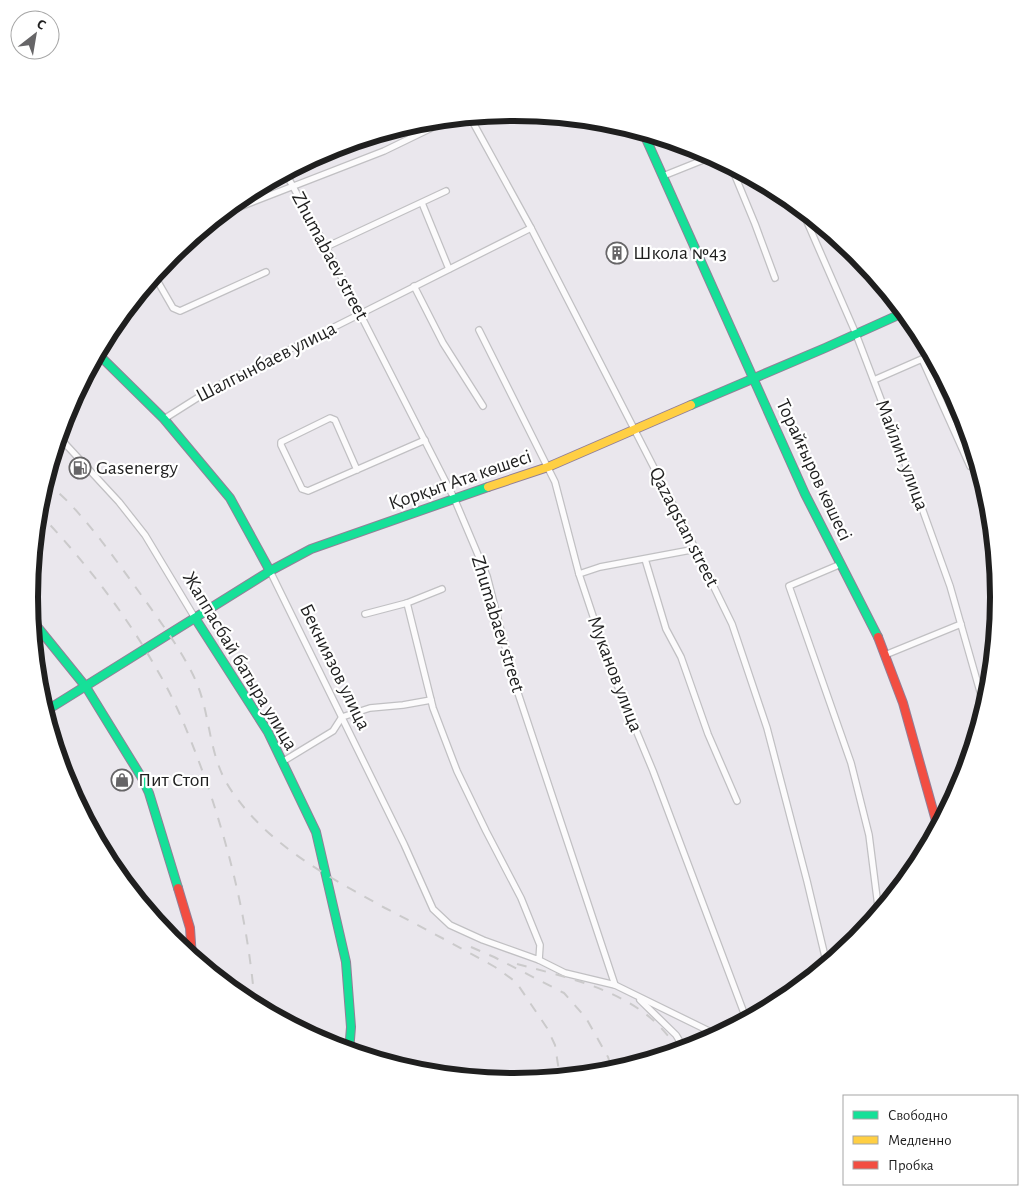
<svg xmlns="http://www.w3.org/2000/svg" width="1028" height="1195" font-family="'Alegreya Sans',sans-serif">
<rect width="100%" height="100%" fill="#eae7ed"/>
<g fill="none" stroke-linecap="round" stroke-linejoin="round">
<g stroke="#c1c0c3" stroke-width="8">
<g id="street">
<path d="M470,117l61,111 157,306 44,90 35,104 40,153 20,84"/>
<path d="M731,166l24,58 20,54"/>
<path d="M285,172l41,75 128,251 33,78 27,105 101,304"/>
<path d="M663,176l50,-20"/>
<path d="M422,203l27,66"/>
<path d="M801,208l55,126 62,163 32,89 35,123"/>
<path d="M219,215l165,-64 66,-32"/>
<path d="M326,247l120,-56"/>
<path d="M154,275l19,33 7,3 86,-39"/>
<path d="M414,286l29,57 40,63"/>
<path d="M479,330l76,152 24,92 32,96 42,101 94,250"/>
<path d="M874,380l48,-21 48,107"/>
<path d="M164,419l49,-31 318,-160"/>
<path d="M58,436l61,66 26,33 50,83"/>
<path d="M357,470l-22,-50 -5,-2 -49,24v3l21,44 6,2 117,-51"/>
<path d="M645,559l21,70 15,28 27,77 29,67"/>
<path d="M841,564l-52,22 62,177 18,72 10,79"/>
<path d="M270,571l134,273 29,65 17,16 33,15 56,20 1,-15 -19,-47 -35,-67 -29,-60 -24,-63 -26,-105"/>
<path d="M579,574l21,-7 96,-18"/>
<path d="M365,614l42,-11 35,-14"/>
<path d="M885,655l76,-31"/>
<path d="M282,762l51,-31 9,-14 28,-9 33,-3 28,-5"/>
<path d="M539,960l26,13 50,12 96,47 19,-2"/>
<path d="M640,1000l36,35 9,15"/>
</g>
</g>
<g stroke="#927f97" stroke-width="10">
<g id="fast">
<path d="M643,132l162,362 73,143"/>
<path d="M97,353l67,66 66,79 40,73"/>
<path d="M691,405l134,-57 80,-36"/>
<path d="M195,618l73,114 48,100 30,130 5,65 -2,25"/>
<path d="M31,619l55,68 56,91 7,15 29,95"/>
<path d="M44,712l226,-141 41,-22 177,-62"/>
</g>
</g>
<g stroke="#927f97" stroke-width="10">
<path id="slow" d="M488,487l60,-20 143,-62"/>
</g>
<g stroke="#927f97" stroke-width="10">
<g id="jam">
<path d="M878,637l25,66 35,125"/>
<path d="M178,888l12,40 2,30"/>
</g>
</g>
<use href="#street" stroke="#fcfbfc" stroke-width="5.5"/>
<use href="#fast" stroke="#16e098" stroke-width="8"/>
<use href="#slow" stroke="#ffcf43" stroke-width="8"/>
<use href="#jam" stroke="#f24e42" stroke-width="8"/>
<g stroke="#cbcacb" stroke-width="2" stroke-dasharray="10 10" stroke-linecap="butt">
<path d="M45,480c9,9 19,17 27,26 26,28 48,60 70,90 18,25 40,55 53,83 17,37 12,78 38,114 38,54 96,84 152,115 37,19 74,39 110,59l21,15 31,46 8,17 5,33"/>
<path d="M37,511c45,47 87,100 119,157 21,35 35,72 49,110 26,75 44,150 50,229"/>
<path d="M471,947l23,10 70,36 22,25 22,39 5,15"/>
<path d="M517,964c60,16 129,30 162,88"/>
</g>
</g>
<defs>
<g id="building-ring" transform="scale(1.125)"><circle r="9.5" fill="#fff" stroke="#666567" stroke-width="1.5"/><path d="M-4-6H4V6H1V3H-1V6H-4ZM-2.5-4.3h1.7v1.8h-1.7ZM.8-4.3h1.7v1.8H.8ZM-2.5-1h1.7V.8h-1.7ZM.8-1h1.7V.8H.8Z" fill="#666567"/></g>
<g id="fuel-ring" transform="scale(1.125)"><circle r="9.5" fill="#fff" stroke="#666567" stroke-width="1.5"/><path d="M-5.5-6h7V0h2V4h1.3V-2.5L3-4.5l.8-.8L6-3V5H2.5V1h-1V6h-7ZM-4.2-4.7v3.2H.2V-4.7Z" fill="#666567"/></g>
<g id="shop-ring" transform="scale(1.125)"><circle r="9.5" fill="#fff" stroke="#666567" stroke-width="1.5"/><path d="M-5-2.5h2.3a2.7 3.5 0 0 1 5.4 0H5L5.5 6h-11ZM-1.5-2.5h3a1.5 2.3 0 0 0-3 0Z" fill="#666567"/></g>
</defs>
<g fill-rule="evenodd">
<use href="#building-ring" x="617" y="253"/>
<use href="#fuel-ring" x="80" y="468"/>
<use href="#shop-ring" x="122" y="780"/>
</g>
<g text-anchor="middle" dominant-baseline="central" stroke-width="4.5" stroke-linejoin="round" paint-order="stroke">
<g font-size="20" fill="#1f1f1f" stroke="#fff" text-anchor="start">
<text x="633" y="253">Школа №43</text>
<text x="96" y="468">Gasenergy</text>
<text x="138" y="780">Пит Стоп</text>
</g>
<g font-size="20" fill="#1f1f1f" stroke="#fff">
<text transform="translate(330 256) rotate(62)">Zhumabaev street</text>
<text transform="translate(266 362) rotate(-27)">Шалгынбаев улица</text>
<text transform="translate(902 455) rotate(69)">Майлин улица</text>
<text transform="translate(814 470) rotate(65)">Торайғыров көшесі</text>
<text transform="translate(460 480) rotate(-19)">Қорқыт Ата көшесі</text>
<text transform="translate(684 527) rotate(63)">Qazaqstan street</text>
<text transform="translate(498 624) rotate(73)">Zhumabaev street</text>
<text transform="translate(240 661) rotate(59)">Жаппасбай батыра улица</text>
<text transform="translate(335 667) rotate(64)">Бекниязов улица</text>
<text transform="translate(615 674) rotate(69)">Муканов улица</text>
</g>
</g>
<path d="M0 0H1028V1195H0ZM38 597a476 476 0 1 1 952 0a476 476 0 1 1-952 0Z" fill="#fff" fill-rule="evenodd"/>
<path fill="none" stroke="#1f1f1f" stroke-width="6" d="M38 597a476 476 0 1 1 952 0a476 476 0 1 1-952 0Z"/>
<rect x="843" y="1095" width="175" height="90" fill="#ffffff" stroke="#a5a5a5"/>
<rect x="853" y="1111" width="25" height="8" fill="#16e098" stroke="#a5a5a5"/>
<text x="888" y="1120" font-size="15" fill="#1f1f1f">Свободно</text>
<rect x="853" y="1136" width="25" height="8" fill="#ffcf43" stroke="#a5a5a5"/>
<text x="888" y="1145" font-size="15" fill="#1f1f1f">Медленно</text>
<rect x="853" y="1161" width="25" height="8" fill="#f24e42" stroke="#a5a5a5"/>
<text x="888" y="1170" font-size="15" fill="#1f1f1f">Пробка</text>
<g transform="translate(35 35) rotate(31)"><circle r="24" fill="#ffffff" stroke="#a5a5a5"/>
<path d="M0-4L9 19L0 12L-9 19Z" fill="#666567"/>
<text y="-8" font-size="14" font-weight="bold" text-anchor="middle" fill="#1f1f1f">С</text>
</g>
</svg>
